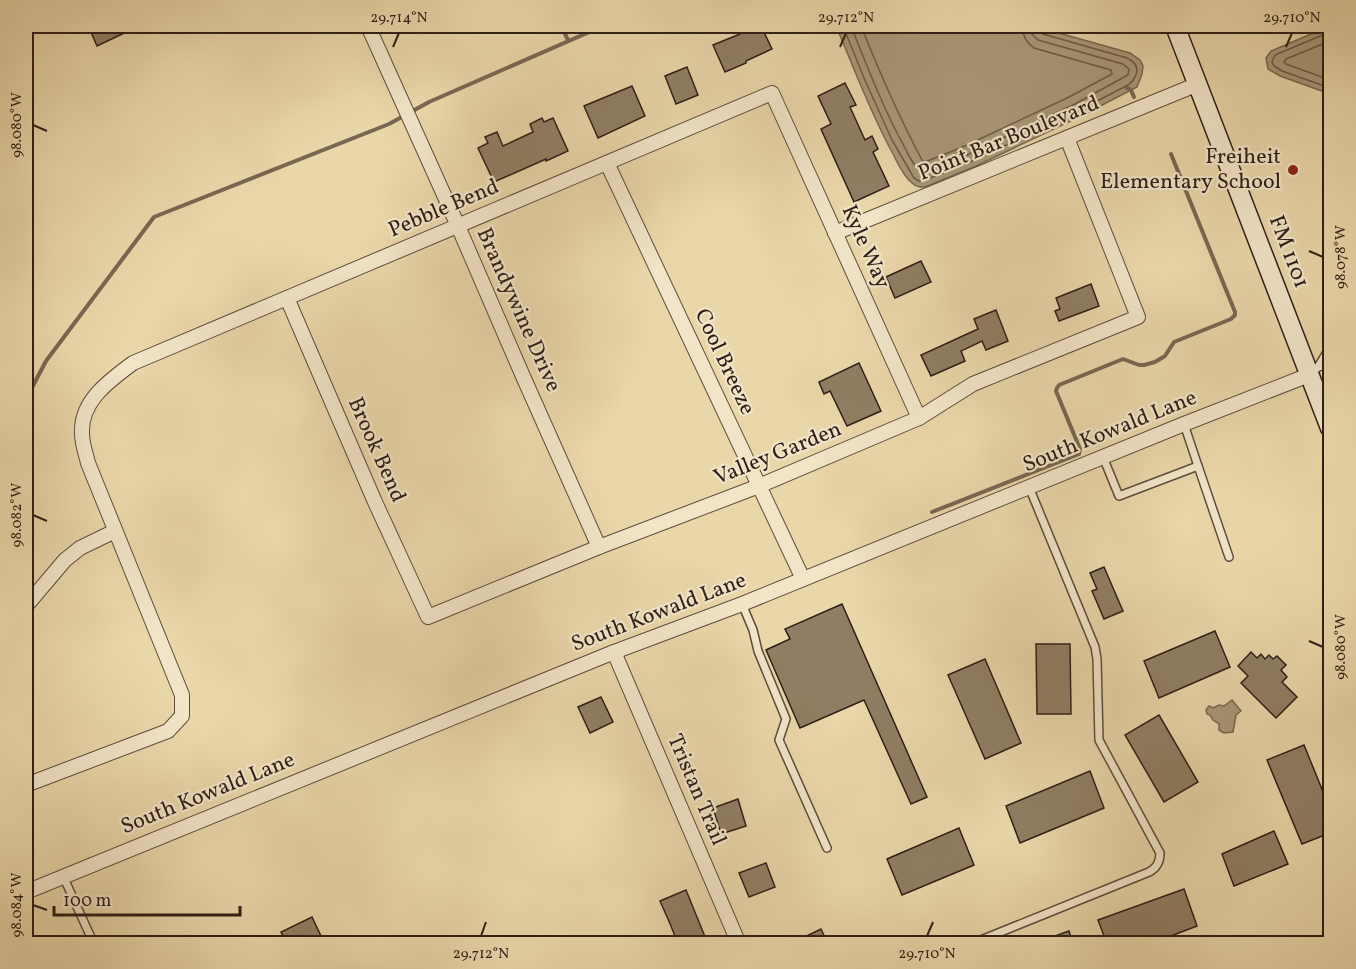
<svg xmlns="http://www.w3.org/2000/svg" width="1356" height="969" font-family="Vollkorn,serif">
<rect width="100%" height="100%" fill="#e9d6a9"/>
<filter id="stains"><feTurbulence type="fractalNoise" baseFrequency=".00333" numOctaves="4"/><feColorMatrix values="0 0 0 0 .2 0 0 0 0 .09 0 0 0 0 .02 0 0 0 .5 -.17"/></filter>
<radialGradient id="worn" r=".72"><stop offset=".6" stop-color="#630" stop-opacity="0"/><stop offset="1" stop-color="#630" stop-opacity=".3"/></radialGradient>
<g fill="#a99777" stroke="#786751" stroke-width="1.5">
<path d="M836,26h198l96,27 10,7 3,6 -1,8 -5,13 -58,30 -105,50 -49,20c-5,0 -9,0 -13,-4 -9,-7 -14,-20 -20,-31 -22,-40 -38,-84 -56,-126z"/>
<path d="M1330,26v68l-50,-18 -12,-7 -2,-11 5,-7z"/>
<path d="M1232,700l9,11 -5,4 -3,17 -9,1 -5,-3v-6l-6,-4 -3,-5 -3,-1 -1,-4 3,-4 4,2 6,-3 5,1z"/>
</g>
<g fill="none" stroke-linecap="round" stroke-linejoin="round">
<g stroke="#6c5a47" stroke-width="1.5">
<path d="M843,26l21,52 28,62 22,38 5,3h4l49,-20 104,-49 52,-27c6,-4 12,-14 7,-21 -2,-3 -5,-4 -8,-6l-84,-24 -4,-3 -1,-5"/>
<path d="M851,26c16,40 32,82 53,120 5,10 10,21 18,27l47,-19 104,-49 55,-30 1,-6 -6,-5 -85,-24 -6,-6 -1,-8"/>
<path d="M861,26c18,45 38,91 61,134l3,2 40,-16 104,-49 43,-23 -1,-4 -77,-22c-8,-6 -12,-13 -12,-22"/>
<path d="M1330,32l-55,23 -3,7 2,4 8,5 48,17"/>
<path d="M1330,41l-44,18 -2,3 2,2 44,16"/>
</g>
<g stroke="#786751" stroke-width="4">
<path d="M561,26l7,14"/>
<path d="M1127,88l4,2 3,7"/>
<path d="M26,399l20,-38 108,-144 235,-93 40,-22 174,-76"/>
<path d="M932,512l147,-58 1,-5 -24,-58 1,-3 2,-3 64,-26 16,6h5l11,-3 10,-6 9,-14 57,-23 4,-4v-3l-64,-158"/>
</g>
</g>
<g fill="#8f7e63" stroke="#2e1e17" stroke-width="1.5">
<path d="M99,26h40l-42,20 -7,-16z"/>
<path d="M750,26h11l11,23 -26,12v2l-21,9 -12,-27 27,-11 -1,-3z"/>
<path d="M687,67l11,28 -22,9 -11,-28z"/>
<path d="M845,83l11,22 -6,2 15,33 7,-4 6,13 -5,3 16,34 -35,16 -33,-73 10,-5 -13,-28z"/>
<path d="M632,86l13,30 -47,22 -14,-32z"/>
<path d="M542,118l2,4 9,-4 15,33 -22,10v-2l-52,23 -16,-34 10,-5 -3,-6 12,-5 6,14 30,-14 -3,-8z"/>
<path d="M921,261l10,21 -36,16 -9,-21z"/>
<path d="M1091,284l8,22 -40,15 -4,-10 5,-2 -4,-11z"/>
<path d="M996,310l12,31 -22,9 -4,-9 -21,10 4,10 -34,15 -10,-21 57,-26 -4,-10z"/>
<path d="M859,363l22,48 -34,15 -17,-35 -6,3 -5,-12z"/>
<path d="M1104,567l19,44 -19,8 -12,-28 5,-2 -7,-16z"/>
<path d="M842,604l85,193 -16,7 -47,-104 -64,28 -34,-78 24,-11 -5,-10z"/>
<path d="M1215,631l15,36 -71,31 -15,-37z"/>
<path d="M1036,644h34l1,70h-34z"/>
<path d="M1251,652l6,6 4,-4 4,5 4,-4 4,4 4,-3 9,9 -5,5 6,7 -5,5 15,15 -21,21 -35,-35 7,-7 -10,-10z"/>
<path d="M985,659l36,84 -36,16 -37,-84z"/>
<path d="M601,697l12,25 -23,11 -12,-26z"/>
<path d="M1159,715l39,67 -34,20 -39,-67z"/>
<path d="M1304,745l26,64v24l-28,11 -35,-84z"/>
<path d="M1090,771l14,37 -84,35 -14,-37z"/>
<path d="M738,799l8,27 -25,8 -8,-26z"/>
<path d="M959,828l15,37 -72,30 -15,-36z"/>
<path d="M1274,831l14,33 -54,22 -12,-32z"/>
<path d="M766,863l9,24 -26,10 -10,-24z"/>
<path d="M1184,889l13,37 -47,18h-43l-9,-24z"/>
<path d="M686,890l13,32 9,22h-30l-7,-18 -11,-25z"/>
<path d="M312,917l9,19 -15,8h-19l-6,-12z"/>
<path d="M821,929l7,15h-38z"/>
<path d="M1069,931l4,13h-35v-2z"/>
</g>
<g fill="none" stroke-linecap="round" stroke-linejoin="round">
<g stroke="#5d4c3c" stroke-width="10">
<g id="service">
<path d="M1318,367l12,-3"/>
<path d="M1311,374l7,-7 12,-20"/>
<path d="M1184,424l14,42"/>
<path d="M1103,457l16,39 79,-30 31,91"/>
<path d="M742,604l11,26 5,21 28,68 -7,21 48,108"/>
<path d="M63,876l31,68"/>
<path d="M971,944l178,-72c8,-4 11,-11 11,-19l-61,-113 -2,-81 -2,-12 -66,-160"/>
</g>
</g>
<g stroke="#5d4c3c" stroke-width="16">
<g id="minor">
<path d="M368,26l90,200 64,148 77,173"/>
<path d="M607,163l196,416"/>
<path d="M835,233l363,-149"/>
<path d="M287,298l88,204 53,115 171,-70 160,-61 160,-68 54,-34 165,-67 -71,-179"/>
<path d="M26,606l39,-46 15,-12 35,-17"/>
<path d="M614,652l125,292"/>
<path d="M26,785l142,-54 14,-15v-21l-94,-232c-2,-9 -6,-19 -6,-29 -2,-33 27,-53 51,-71l639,-270 147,325"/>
<path d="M26,892l588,-240 128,-48 442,-180 125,-49"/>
</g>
</g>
<g stroke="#2e1e17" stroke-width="21">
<path id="secondary" d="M1175,26l155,402"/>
</g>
<use href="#service" stroke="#f1e4c7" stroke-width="7"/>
<use href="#minor" stroke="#f1e4c7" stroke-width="14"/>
<use href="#secondary" stroke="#f1e4c7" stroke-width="18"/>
</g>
<path fill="none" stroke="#2e1e17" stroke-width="2" d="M393,47l6,-14M840,47l6,-14M1286,47l6,-14M33,125l14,6M1309,251l14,6M33,515l14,6M1309,641l14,6M33,905l14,5M481,936l5,-14M927,936l6,-14"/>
<circle fill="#8f2418" stroke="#f1e4c7" stroke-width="2" cx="1293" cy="170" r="6"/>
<g text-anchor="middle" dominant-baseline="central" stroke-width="4.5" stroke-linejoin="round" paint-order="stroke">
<g font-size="22" fill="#2e1e17" stroke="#f1e4c7">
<text transform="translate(1009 139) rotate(-22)">Point Bar Boulevard</text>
<text transform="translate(444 209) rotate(-23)">Pebble Bend</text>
<text transform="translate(865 247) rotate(66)">Kyle Way</text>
<text transform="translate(1288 252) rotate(69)">FM 1101</text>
<text transform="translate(518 310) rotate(66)">Brandywine Drive</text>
<text transform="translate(724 362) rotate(65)">Cool Breeze</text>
<text transform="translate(1110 432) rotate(-22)">South Kowald Lane</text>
<text transform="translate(376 450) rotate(66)">Brook Bend</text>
<text transform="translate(778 454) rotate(-22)">Valley Garden</text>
<text transform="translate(659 613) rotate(-21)">South Kowald Lane</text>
<text transform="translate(696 790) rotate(67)">Tristan Trail</text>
<text transform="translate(208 794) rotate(-22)">South Kowald Lane</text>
</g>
<g font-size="22" fill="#2e1e17" stroke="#f1e4c7" text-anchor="end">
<text x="1281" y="157">Freiheit<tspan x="1281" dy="25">Elementary School</tspan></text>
</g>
</g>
<rect width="1356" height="969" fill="none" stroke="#e9d6a9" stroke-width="66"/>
<path d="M54 906v9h186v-9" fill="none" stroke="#2e1e17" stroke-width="3"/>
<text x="63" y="906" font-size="18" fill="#2e1e17" stroke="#f1e4c7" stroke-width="4.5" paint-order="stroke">100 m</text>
<rect x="33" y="33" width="1290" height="903" fill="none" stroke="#2e1e17" stroke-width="2"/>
<g font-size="15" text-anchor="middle" fill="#2e1e17">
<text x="399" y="22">29.714°N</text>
<text x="846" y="22">29.712°N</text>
<text x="1292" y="22">29.710°N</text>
<text transform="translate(16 125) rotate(-90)" y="5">98.080°W</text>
<text transform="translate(1340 257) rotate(-90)" y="5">98.078°W</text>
<text transform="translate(16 515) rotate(-90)" y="5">98.082°W</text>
<text transform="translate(1340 647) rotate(-90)" y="5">98.080°W</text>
<text transform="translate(16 905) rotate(-90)" y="5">98.084°W</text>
<text x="481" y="958">29.712°N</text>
<text x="927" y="958">29.710°N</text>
</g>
<rect width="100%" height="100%" filter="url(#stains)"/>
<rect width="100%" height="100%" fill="url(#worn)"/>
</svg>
